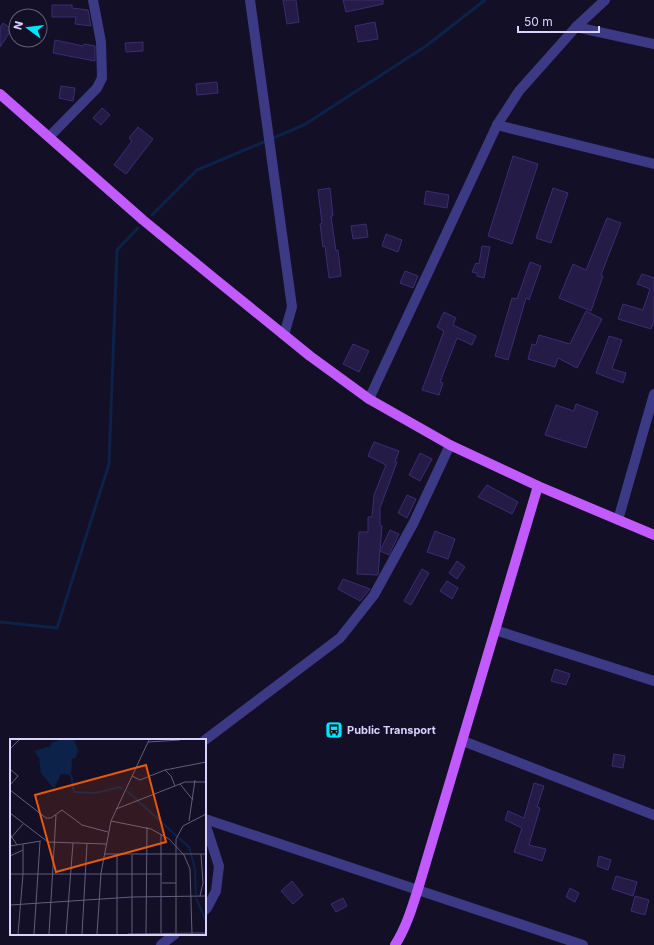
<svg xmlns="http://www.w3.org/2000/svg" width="654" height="945" font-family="Inter,sans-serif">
<rect width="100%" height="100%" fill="#130f26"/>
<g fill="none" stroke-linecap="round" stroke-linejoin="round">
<g stroke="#0c2248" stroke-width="3">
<path d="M152,215l45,-45 107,-45 122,-79 59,-46"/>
<path d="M0,622l57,6 52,-164 8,-214 21,-22"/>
</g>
</g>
<g fill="#241b47" stroke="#3b2d73">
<path d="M283,0h13l3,22 -12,2z"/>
<path d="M343,0h40v4l-37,8z"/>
<path d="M52,5h20v3l16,2 3,16 -16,-2 1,-7h-24z"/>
<path d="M375,22l3,17 -20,3 -3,-16z"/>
<path d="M3,23l9,6 -12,18v-19z"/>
<path d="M55,40l28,6 1,-2 11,2v15l-42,-8z"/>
<path d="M143,42v9l-17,1 -1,-9z"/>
<path d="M217,82l1,11 -21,2 -1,-11z"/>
<path d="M61,86l14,2 -2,13 -14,-3z"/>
<path d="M102,108l8,7 -9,10 -8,-7z"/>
<path d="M138,127l15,12 -27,35 -12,-9 18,-24 -3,-3z"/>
<path d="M513,156l25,8 -26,80 -24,-8z"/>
<path d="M330,188l3,28h-2l5,35 2,-1 3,26 -12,2 -4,-32 -2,1 -3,-23 2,-1 -4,-33z"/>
<path d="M553,188l15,5 -17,50 -15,-5z"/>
<path d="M426,191l23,4 -2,13 -23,-4z"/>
<path d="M607,218l14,5 -20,52 2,1 -12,35 -32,-13 14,-34 13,6z"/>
<path d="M366,224l2,13 -15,2 -2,-13z"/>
<path d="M386,234l16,6 -4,12 -16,-6z"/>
<path d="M482,246l8,1 -6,31 -7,-2v-3l-5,-1 4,-9 3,1z"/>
<path d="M530,262l11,4 -12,34 -3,-2 -18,62 -13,-4 17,-58 5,1z"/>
<path d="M405,271l13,5 -5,12 -13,-5z"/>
<path d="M642,274l12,4v42l-3,9 -33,-10 5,-15 20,6 7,-21 -13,-5z"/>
<path d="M586,311l16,8 -25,49 -19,-10 -3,9 -27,-8 4,-15 4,1 3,-10 31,9z"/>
<path d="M444,312l12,6 -3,7 23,11 -4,9 -15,-7 -17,44 3,1 -4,12 -17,-5 22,-59 -7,-4z"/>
<path d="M609,336l13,4 -10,29 14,4 -3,10 -27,-10z"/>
<path d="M353,344l16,7 -10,21 -16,-8z"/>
<path d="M576,404l22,8 -12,36 -41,-13 11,-30 18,6z"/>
<path d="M374,442l25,9 -4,11h2l-17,46v17l2,1 -4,49 -21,-1 2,-42h9v-15h4l2,-22 12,-30 -18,-9z"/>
<path d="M420,453l12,6 -12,22 -11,-6z"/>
<path d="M487,485l31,17 -6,12 -34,-17z"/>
<path d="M407,495l9,4 -9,19 -9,-5z"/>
<path d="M390,530l9,4 -10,21 -9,-4z"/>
<path d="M435,531l20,8 -7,20 -21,-7z"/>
<path d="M457,561l8,6 -8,12 -8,-6z"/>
<path d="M422,569l7,4 -18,32 -7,-4z"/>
<path d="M343,579l27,10 -10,12 -22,-12z"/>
<path d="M447,581l11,7 -6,11 -12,-8z"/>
<path d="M555,669l15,5 -4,11 -15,-4z"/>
<path d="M614,754l11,2 -2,12 -11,-2z"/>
<path d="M534,783l10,3 -7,21 3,1 -11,37 17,4 -4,12 -28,-9 8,-24 -17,-8 3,-9 16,7z"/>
<path d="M599,856l12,4 -3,10 -11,-4z"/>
<path d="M616,876l21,6 -4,14 -21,-7z"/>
<path d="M292,881l11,14 -10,9 -12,-13z"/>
<path d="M570,888l9,5 -4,9 -9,-5z"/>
<path d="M635,896l14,4 -4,15 -14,-4z"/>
<path d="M343,898l4,8 -11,6 -5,-8z"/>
</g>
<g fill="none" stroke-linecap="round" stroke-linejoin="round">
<g stroke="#3d3a85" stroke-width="10">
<path d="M250,0l42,307 -8,28"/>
<path d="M576,27l78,17"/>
<path d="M497,125l157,39"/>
<path d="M49,137l48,-49 5,-10 -1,-36 -8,-42"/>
<path d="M369,399l128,-274 22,-34 57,-64 29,-27"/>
<path d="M618,520l36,-126"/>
<path d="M495,630l159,51"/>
<path d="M205,740l135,-102 34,-43 40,-73 36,-77"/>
<path d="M463,741l191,74"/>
<path d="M205,819l378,126"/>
<path d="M205,823l14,43 -3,25 -9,17 -2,2"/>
<path d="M161,945l14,-11"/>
</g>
<g stroke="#c25bff" stroke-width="10">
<path d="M0,94l143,126 72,59 95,77 59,43 81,46 88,41 116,49"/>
<path d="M395,945c11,-17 17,-37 23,-56l120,-403"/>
</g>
</g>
<defs>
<g id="bus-square" transform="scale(0.9)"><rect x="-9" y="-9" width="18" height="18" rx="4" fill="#00e5ff" stroke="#130f26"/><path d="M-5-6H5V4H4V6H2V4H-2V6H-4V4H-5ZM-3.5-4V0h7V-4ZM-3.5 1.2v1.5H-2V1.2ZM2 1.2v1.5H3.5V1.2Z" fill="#111"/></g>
</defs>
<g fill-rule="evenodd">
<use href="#bus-square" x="334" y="730"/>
</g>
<g text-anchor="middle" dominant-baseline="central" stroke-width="4" stroke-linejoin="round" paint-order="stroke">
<g font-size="11" font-weight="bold" fill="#d9d4ff" stroke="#130f26" text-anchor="start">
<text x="347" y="730">Public Transport</text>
</g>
</g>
<g transform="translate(10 739)">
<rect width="196" height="196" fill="#130f26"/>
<path d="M49,1h15l4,10 -2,7 -4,2 -1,16 -10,-1 -7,15 -13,-16 -2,-15 -5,-7 17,-5v-3z" fill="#0c2248"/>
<path fill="none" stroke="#0c2248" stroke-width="2" d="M61,36l3,17 21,1 25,-6 3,2M117,52l62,56 6,22 1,26M186,159l10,23"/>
<path fill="none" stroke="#625e7d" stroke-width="1" d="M138,3l32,-2M0,10l9,-9M0,30l8,7 -8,9M155,31l41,-8M122,37l8,4 25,-10 6,6 4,10M170,45l13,16M0,51l36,28h5l11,-8 20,15 26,7M106,70l69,-27h21M0,74l38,29 58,2M101,82l40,8 18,10 15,16 6,14 2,65M179,82l6,-41M0,95l7,11M151,95v100M0,100l13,-15M0,107l31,-5M95,115h101M107,115v80M0,117l13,-6M0,135h152M152,144h14M190,157l3,-13 -2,-29M0,166l122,-8 74,-1M8,195l5,-60v-30M24,195l6,-92M39,195l7,-119M56,195l7,-91M72,195l5,-91M87,195l4,-61 10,-52 38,-81M118,195l78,-1M122,195v-79M136,195l1,-107M166,195v-95l7,-13 23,-12"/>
<path fill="#e8590c" fill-opacity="0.15" stroke="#e8590c" stroke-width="2" d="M136,26l20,77 -110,30 -21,-77z"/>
<rect width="196" height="196" fill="none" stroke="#d9d4ff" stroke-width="2"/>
</g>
<g transform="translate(28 28) rotate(285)"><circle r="19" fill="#130f26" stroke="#625e7d"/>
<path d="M0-3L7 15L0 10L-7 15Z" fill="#00e5ff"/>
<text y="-6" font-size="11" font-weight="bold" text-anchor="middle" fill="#d9d4ff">N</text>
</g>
<path d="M518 26v6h81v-6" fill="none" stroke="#d9d4ff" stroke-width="2"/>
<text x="524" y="26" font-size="12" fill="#d9d4ff" stroke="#130f26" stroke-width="3" paint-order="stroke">50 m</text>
</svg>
